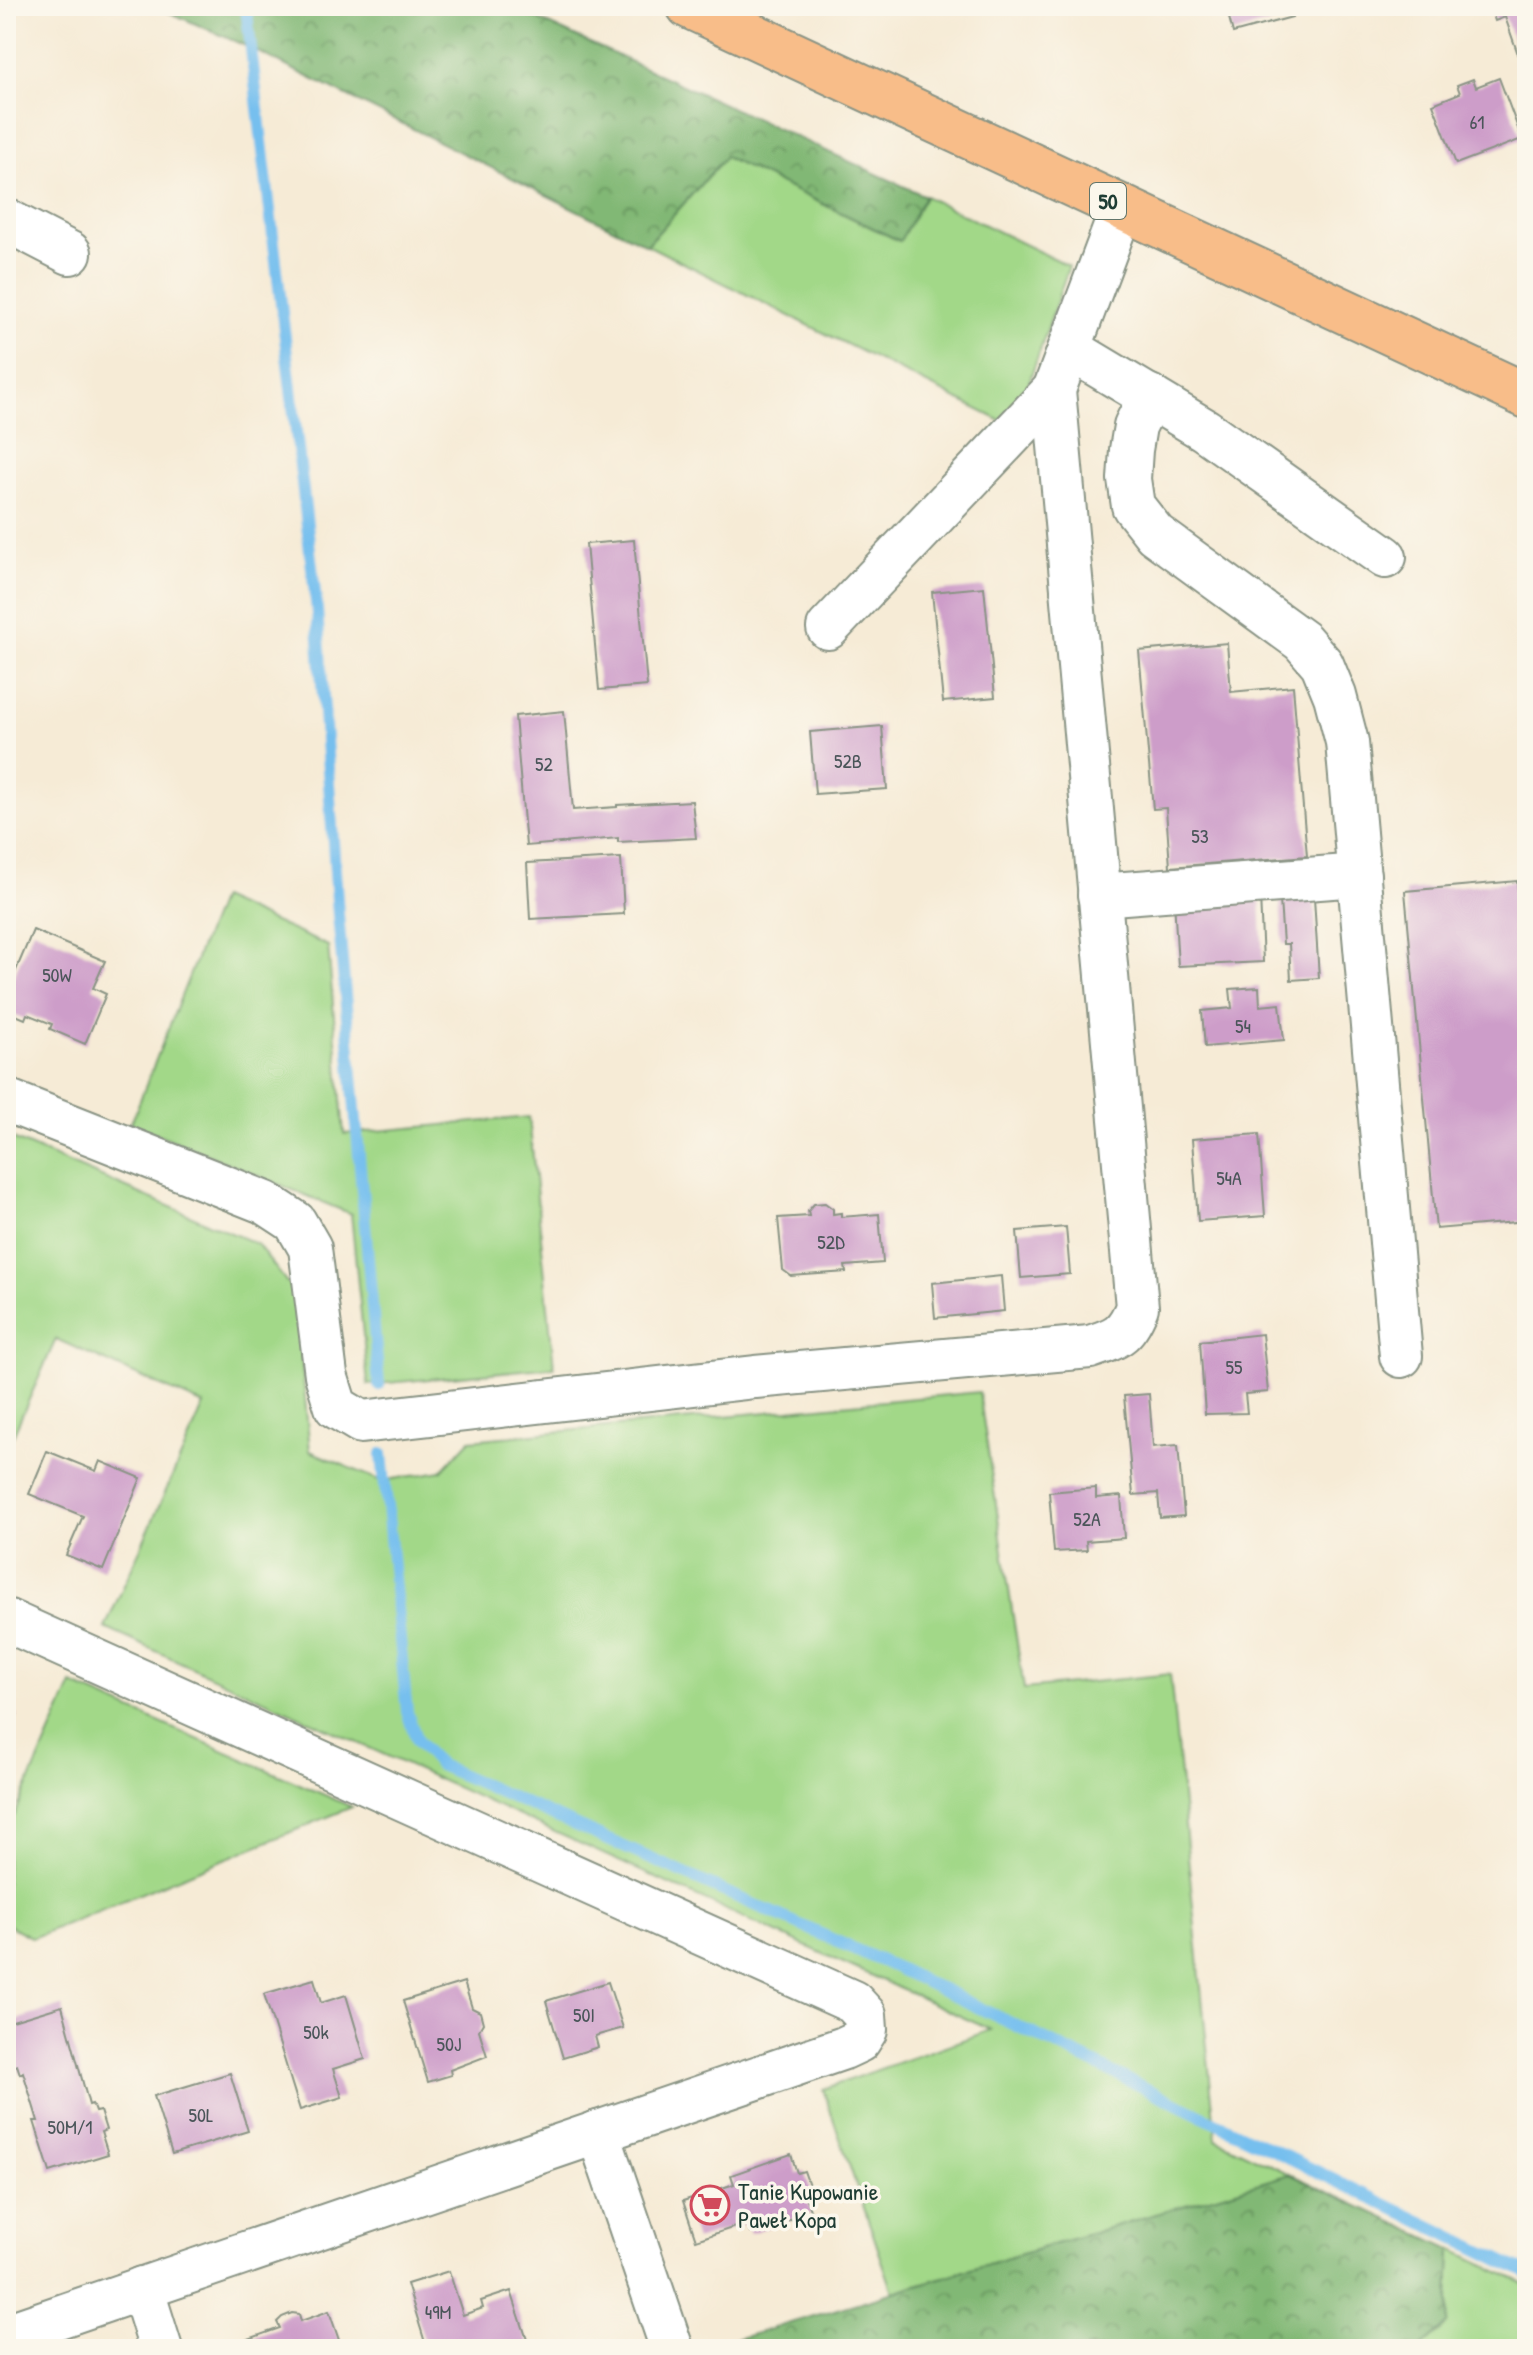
<svg xmlns="http://www.w3.org/2000/svg" width="1533" height="2355" font-family="'Patrick Hand',sans-serif">
<defs>
<pattern id="forest-crowns" width="20" height="18" patternUnits="userSpaceOnUse" patternTransform="scale(2)"><rect width="20" height="18" fill="#81b874"/><path d="M2 6a3 3 0 1 1 6 0M12 15a3 3 0 1 1 6 0" fill="none" stroke="#699760"/></pattern>
</defs>
<rect width="100%" height="100%" fill="#fbf7ec"/>
<filter id="ink" filterUnits="userSpaceOnUse"><feTurbulence type="fractalNoise" baseFrequency=".0125" numOctaves="2"/><feDisplacementMap in="SourceGraphic" scale="16" xChannelSelector="R" yChannelSelector="G"/><feConvolveMatrix kernelMatrix="1 2 1 2 8 2 1 2 1" color-interpolation-filters="sRGB"/></filter>
<filter id="wash" filterUnits="userSpaceOnUse"><feTurbulence type="fractalNoise" baseFrequency=".006" numOctaves="4" result="noise"/><feDisplacementMap in="SourceGraphic" scale="32" xChannelSelector="R" yChannelSelector="G"/><feGaussianBlur stdDeviation="1.8" result="paint"/><feColorMatrix in="noise" values="0 0 0 0 0 0 0 0 0 0 0 0 0 0 0 0 0 1.4 0 .05"/><feComposite in="paint" operator="in"/></filter>
<g filter="url(#wash)">
<rect width="100%" height="100%" fill="#f6ebd6"/>
<g fill="#a2d888" stroke="#608a5e" stroke-width="2">
<path d="M725,157l174,84 26,-45 144,70 -41,119 -27,36 -354,-176z"/>
<path d="M220,898l108,48 16,188 185,-17 25,250 -186,18 -17,-171 -220,-91z"/>
<path d="M6,1136l251,108 38,49 15,158 71,30 60,-10 29,-31 509,-48 45,297 146,-15 46,465 74,35 -397,118 -70,-203 168,-59 -886,-402 99,-223 -148,-66 -50,112z"/>
<path d="M72,1684l280,123 -320,131 -26,-14v-89z"/>
<path d="M1451,2249l76,36v64h-108l29,-26z"/>
</g>
<g fill="url(#forest-crowns)" stroke="#507a54" stroke-width="2">
<path d="M155,6h354l416,190 -25,45 -175,-84 -78,88 -399,-198z"/>
<path d="M1290,2174l161,75 -3,74 -29,26h-686l-3,-8z"/>
</g>
<g fill="none" stroke-linecap="round" stroke-linejoin="round">
<g stroke="#76bfee" stroke-width="12">
<path d="M246,6l71,604 21,304 41,471"/>
<path d="M382,1454l25,258 10,29 22,24 458,203 630,305"/>
</g>
</g>
<g id="blocks">
<g fill="#cd9dc9">
<path d="M1226,6h63l3,11 -59,16z"/>
<path d="M1490,6h37v49l-8,2 -14,-40 -10,4z"/>
<path d="M1499,78l23,61 -66,25 -23,-60 27,-11 -3,-8 16,-6 3,8z"/>
<path d="M634,540l13,146 -48,4 -13,-146z"/>
<path d="M984,587l11,110 -52,5 -11,-110z"/>
<path d="M1227,643l4,49 62,-6 14,170 -137,11 -4,-59 -13,1 -14,-158z"/>
<path d="M564,711l9,99 44,-3v-2l75,-4 4,37 -78,4v-4l-92,8 -11,-130z"/>
<path d="M882,726l5,63 -72,5 -5,-62z"/>
<path d="M621,858l3,56 -94,5 -3,-56z"/>
<path d="M1517,881l10,105v235l-91,8 -31,-338z"/>
<path d="M1260,896l3,66 -85,4 -4,-66z"/>
<path d="M1314,898l5,80 -28,2 -2,-36h-6l-3,-44z"/>
<path d="M33,930l72,31 -12,27 13,6 -21,50 -35,-15 2,-5 -25,-10 -2,5 -19,-8v-17z"/>
<path d="M1259,987l1,19 20,-2 4,36 -79,7 -3,-36 30,-3 -2,-19z"/>
<path d="M1259,1134l6,82 -67,5 -6,-82z"/>
<path d="M825,1203l8,6v5l8,-1v4l38,-3 4,49 -38,3 1,6 -55,4 -8,-6 -5,-52 31,-2 -1,-5 6,-7z"/>
<path d="M1066,1227l4,47 -49,4 -4,-47z"/>
<path d="M1001,1276l3,35 -69,7 -3,-35z"/>
<path d="M1262,1334l6,58 -23,2 2,19 -42,1 -5,-73z"/>
<path d="M1149,1394l4,53 25,-2 6,71 -24,2 -2,-25 -25,2 -9,-99z"/>
<path d="M47,1451l49,20 4,-10 41,17 -38,92 -37,-15 17,-39 -54,-22z"/>
<path d="M1096,1488v10l25,-2 3,42 -38,3 1,9 -33,2 -5,-60z"/>
<path d="M6,1710l11,5 -11,28z"/>
<path d="M314,1979l7,24 25,-8 19,64 -32,10 9,28 -42,13 -36,-116z"/>
<path d="M464,1982l8,26 8,4 3,11 -4,7 8,26 -37,14 1,5 -23,7 -25,-81z"/>
<path d="M608,1982l15,46 -28,8 3,11 -35,11 -17,-57z"/>
<path d="M62,2006l27,99 3,-1 3,8 5,-1 6,19 -5,2 7,22 -58,18 -16,-51h4l-15,-49 -3,2 -3,-9 -5,2 -6,-18v-3l5,-1 -5,-22z"/>
<path d="M230,2073l18,58 -76,23 -18,-58z"/>
<path d="M791,2154l6,19 7,-2 7,20 -7,2 7,20 -61,20 -3,-10 -51,17 -13,-39 51,-17 -3,-9z"/>
<path d="M449,2271l14,44 20,-7 -2,-7 30,-10 19,58h-103l-20,-65z"/>
<path d="M329,2311l13,38h-107l9,-4 -1,-4 37,-13 -3,-6 5,-5 10,-4 7,1 2,7z"/>
</g>
</g>
</g>
<g filter="url(#ink)">
<use href="#blocks" fill-opacity="0" stroke="#8a9485" stroke-width="2"/>
<g fill="none" stroke-linecap="round" stroke-linejoin="round">
<g stroke="#8a9485" stroke-width="46">
<g id="minor">
<path d="M6,220l64,33"/>
<path d="M1070,349l135,81 180,127"/>
<path d="M1150,396l-15,30 -4,24 -2,29 4,27 22,28 147,107 20,23 13,32 12,46 54,614"/>
<path d="M828,628l226,-238"/>
<path d="M1099,895l260,-20"/>
<path d="M6,1100l260,103 29,19 15,26 16,127 10,32 25,15 394,-45 335,-30c27,-9 36,-12 47,-40l-83,-917 68,-182"/>
<path d="M6,1620l847,382 12,13 1,15 -7,11 -15,7 -838,287"/>
<path d="M598,2132l74,217"/>
<path d="M142,2288l19,61"/>
</g>
</g>
<g stroke="#8a9485" stroke-width="48">
<path id="major" d="M689,6l838,390"/>
</g>
<use href="#minor" stroke="#fff" stroke-width="42"/>
<use href="#major" stroke="#f8bd89" stroke-width="44"/>
</g>
</g>
<defs>
<g id="supermarket-ring" transform="scale(2)"><circle r="9.5" fill="#fbf7ec" stroke="#d1495b" stroke-width="1.5"/><path d="M-6-5.5h2.5l.6 2H6L4.5 2H-2.5L-4.4-4H-6ZM-1.5 3.2a1.3 1.3 0 1 0 .1 0ZM3 3.2a1.3 1.3 0 1 0 .1 0Z" fill="#d1495b"/></g>
</defs>
<g fill-rule="evenodd">
<use href="#supermarket-ring" x="710" y="2205"/>
</g>
<g text-anchor="middle" dominant-baseline="central" stroke-width="7" stroke-linejoin="round" paint-order="stroke">
<g font-size="20" fill="#4a5559">
<text x="1477" y="121">61</text>
<text x="848" y="760">52B</text>
<text x="544" y="763">52</text>
<text x="1200" y="835">53</text>
<text x="57" y="974">50W</text>
<text x="1243" y="1025">54</text>
<text x="1229" y="1177">54A</text>
<text x="831" y="1241">52D</text>
<text x="1234" y="1366">55</text>
<text x="1087" y="1518">52A</text>
<text x="584" y="2014">50I</text>
<text x="316" y="2031">50k</text>
<text x="449" y="2043">50J</text>
<text x="201" y="2114">50L</text>
<text x="70" y="2126">50M/1</text>
<text x="438" y="2311">49M</text>
</g>
<rect fill="#fbf7ec" stroke="#61756b" stroke-width="2" x="1090" y="183" width="36" height="36" rx="6"/>
<g font-size="22" font-weight="bold" fill="#1f3d34">
<text x="1108" y="201">50</text>
</g>
<g font-size="24" fill="#1f3d34" stroke="#fbf7ec" text-anchor="start">
<text x="738" y="2191">Tanie Kupowanie<tspan x="738" dy="28">Paweł Kopa</tspan></text>
</g>
</g>
<rect width="1533" height="2355" fill="none" stroke="#fbf7ec" stroke-width="32"/>
</svg>
